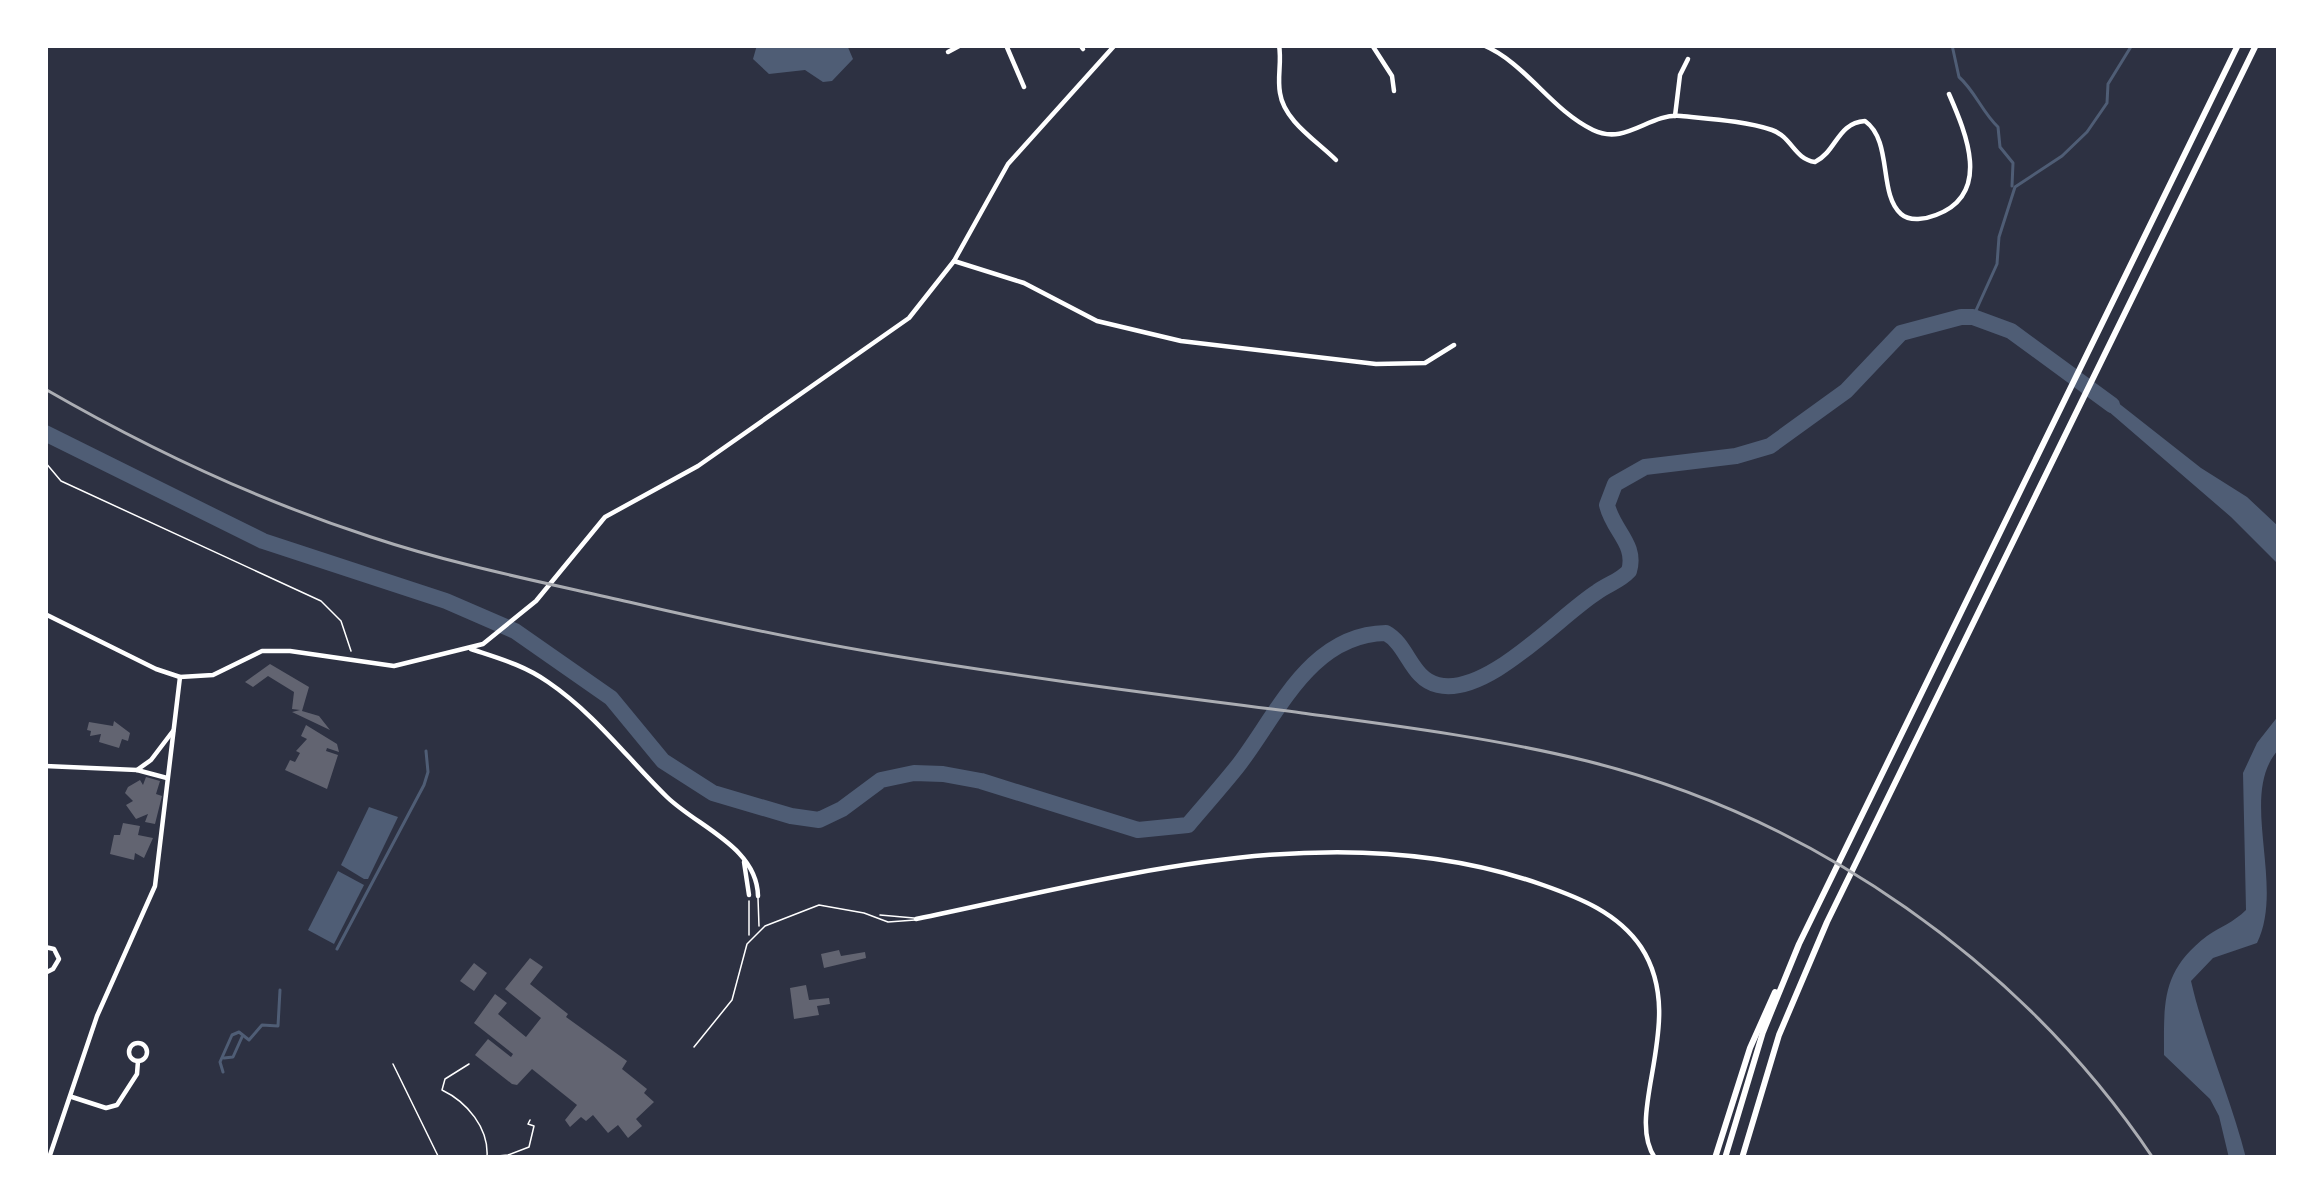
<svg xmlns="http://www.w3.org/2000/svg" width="2324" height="1203" font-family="Raleway,sans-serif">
<rect width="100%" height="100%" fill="#2d3142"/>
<g fill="#4f5d75">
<path d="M757,45h90l6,14 -21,22 -9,1 -18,-12 -36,4 -16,-15z"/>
<path d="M2098,387l103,81 46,29 32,30v38l-48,-48 -138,-119z"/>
<path d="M2279,715v34c-42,45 7,135 -22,194l-44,15 -22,23c14,61 40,117 55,177h-17l-10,-42 -9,-17 -46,-44c0,-52 -3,-84 43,-119 13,-9 27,-14 39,-26l-3,-137 14,-30z"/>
<path d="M369,807l29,10 -30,62h-4l-23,-14z"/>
<path d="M338,871l26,14 -30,59 -26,-14z"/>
</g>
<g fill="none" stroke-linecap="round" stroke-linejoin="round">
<g stroke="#4f5d75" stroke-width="3">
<path d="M1952,45l7,32c16,14 23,35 39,50l2,20 13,16 -1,23"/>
<path d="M1973,317l24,-53 2,-27 16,-50 47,-31 25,-24 20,-29 1,-19 24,-39"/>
<path d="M337,949l87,-164 4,-13 -2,-21"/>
<path d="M224,1058l9,-1 9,-20"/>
<path d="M223,1072l-3,-10 12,-27 7,-3 10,8 13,-15 16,1 2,-36"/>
</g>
<path stroke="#4f5d75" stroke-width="16" d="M45,433l218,108 183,60 69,30 96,67 52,63 50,32 78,23 28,4 23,-11 39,-29 33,-7 29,1 38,7 157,49 50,-5c16,-19 33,-38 49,-58 40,-51 72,-133 149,-134 22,12 25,46 52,52 49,12 120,-68 159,-93 11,-8 23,-11 32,-21 8,-27 -16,-40 -22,-66l8,-21 30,-17 91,-11 34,-10 76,-55 55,-58 60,-16h12l38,14 101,74"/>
</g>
<g fill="#626471">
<path d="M270,664l39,23 -7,24 17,5 11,14 -38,-18 8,-2 -8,-1 2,-17 -26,-16 -15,11 -8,-5z"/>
<path d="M114,721l16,12 -2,8 -6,-2 -3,9 -20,-6 2,-8 -11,2 1,-5 -4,-1 2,-8 24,4z"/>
<path d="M306,725l31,19 2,8 -12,-4 -1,3 12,4 -11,34 -42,-19 5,-10 5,2 5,-9 -4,-2 11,-12 -6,-3z"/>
<path d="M146,777l14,4 -4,13 6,2 -7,28 -10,-2 3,-8 -12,5 -10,-14 7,-4 -8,-8 3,-6 12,-7 3,5z"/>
<path d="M123,823l17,3 -2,9 15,3 -9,20 -9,-5 -1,7 -24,-6 4,-19h6z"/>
<path d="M839,950l2,6 24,-4 1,6 -42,10 -3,-14z"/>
<path d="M530,958l13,9 -13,17 38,30 -2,3 61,44 -5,8 25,20 -3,4 10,9 -18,17 6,7 -14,12 -10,-13 -10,8 -15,-18 -7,6 -5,-4 -11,10 -5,-7 12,-15 -45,-36 -15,16 -5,-1 -37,-29 13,-16 23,18 2,-3 -39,-31 21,-29 12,9 -9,11 28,23 15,-19 -36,-29z"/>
<path d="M474,963l13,10 -13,18 -14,-10z"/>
<path d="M806,985l3,15 20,-2 1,6 -13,2 2,9 -25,4 -4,-31z"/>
</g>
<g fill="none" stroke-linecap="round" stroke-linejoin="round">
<g stroke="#fff" stroke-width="1.5">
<path d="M45,462l16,19 260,120 20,20 10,30"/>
<path d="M393,1064l46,94"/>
<path d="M469,1064l-24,15 -3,11c25,12 47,38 45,67l21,-2 21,-8 5,-21 -6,-2 2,-4"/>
</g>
<g stroke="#fff" stroke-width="1.5">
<path d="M758,898l1,28"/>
<path d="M880,915l34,3"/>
<path d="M749,935v-34"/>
<path d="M694,1047l38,-47 15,-56 18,-18 54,-21 45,8 24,9 27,-2"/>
</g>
<g stroke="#fff" stroke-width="4.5">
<path d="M1006,45l18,42"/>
<path d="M1080,45l3,4"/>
<path d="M1279,45c3,17 -2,32 1,48 4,28 37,48 56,67"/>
<path d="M1372,45l20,31 2,15"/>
<path d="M1483,45c43,18 67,64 110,85 33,16 56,-17 88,-14 29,3 64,5 91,14 20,7 22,29 43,32 22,-11 22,-39 50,-41 28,20 13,73 36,93 9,8 25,5 35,1 57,-21 29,-84 13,-121"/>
<path d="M948,52l13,-7"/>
<path d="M1675,116l5,-41 8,-16"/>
<path d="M954,261l70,22 73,38 84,20 195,23 49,-1 29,-18"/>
<path d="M471,649c27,9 53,16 77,33 47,32 79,76 119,115 31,30 90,50 91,99"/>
<path d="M45,766l92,4 30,8"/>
<path d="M137,770l14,-10 22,-29"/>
<path d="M744,862l5,33"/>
<path d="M916,919c204,-42 422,-107 627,-34 37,13 75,28 98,62 48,73 -18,165 14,211"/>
<path d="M45,947l9,2 5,10 -6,10 -8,4"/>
<circle cx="138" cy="1052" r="9"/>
<path d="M72,1097l34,11 11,-3 20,-31 1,-13"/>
</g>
<g stroke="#fff" stroke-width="4.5">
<path d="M45,614l111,55 24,8 33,-2 49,-24h28l104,15 89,-22 53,-43 69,-84 93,-51 211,-148 45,-57 54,-97 107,-119"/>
<path d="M49,1158l48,-142 58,-130 25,-209"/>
</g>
<g stroke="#fff" stroke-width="6">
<path d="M1715,1158l35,-110 25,-56"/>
<path d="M1725,1158l38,-126 36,-88 439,-899"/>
<path d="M1742,1158l37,-123 48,-113 429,-877"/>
</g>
<path stroke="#abadb3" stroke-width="3" d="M45,389c104,60 212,111 326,148 84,28 171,45 258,65 86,20 173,39 260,53 137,23 275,40 413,58 96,13 191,25 285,48 226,56 436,203 566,397"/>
</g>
<rect width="2324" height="1203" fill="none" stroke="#ffffff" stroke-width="96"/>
</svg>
